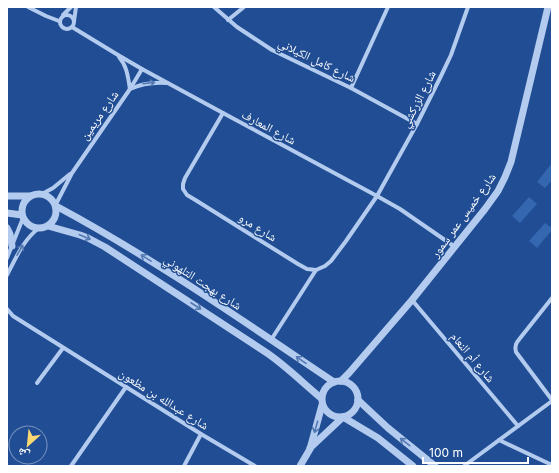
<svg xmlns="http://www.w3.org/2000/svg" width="559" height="473" font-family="Inter,'Noto Naskh Arabic',sans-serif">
<rect width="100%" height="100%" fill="#204d93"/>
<g fill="#3467b0">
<path d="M552,163v17l-7,8 -8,-6z"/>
<path d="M529,197l8,7 -17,19 -8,-7z"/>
<path d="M545,223l7,5v2l-15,18 -8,-7z"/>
</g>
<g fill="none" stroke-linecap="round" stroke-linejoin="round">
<g stroke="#b3cbee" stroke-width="4">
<path d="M28,7l18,9 13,5"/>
<path d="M214,7l23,20 35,23 79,38 66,36"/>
<circle cx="67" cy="22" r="7"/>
<path d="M63,15l8,-8"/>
<path d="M228,20l16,-13"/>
<path d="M74,21l2,-14"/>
<path d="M72,27l46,28 24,14 81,44 154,83 23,13 55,38"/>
<path d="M119,57c8,9 9,20 11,32 13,-6 24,-7 37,-6"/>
<path d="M351,88l37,-81"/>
<path d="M223,113l-38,65 -2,6v5l4,6 10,6 101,63 9,5 9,1 9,-4 6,-5 15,-20 31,-45 40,-72 24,-48 10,-21 17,-48"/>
<path d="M42,194l11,-6 17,-14"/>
<path d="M56,204l16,-31 58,-84 12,-20"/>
<path d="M7,258l16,-40"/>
<path d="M7,275c9,-17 16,-35 32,-47"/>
<path d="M552,298l-31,39c-4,5 -7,8 -5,15l36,48"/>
<path d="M412,300l106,126"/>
<path d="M7,309l6,7 188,118 54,32"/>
<path d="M271,340l45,-70"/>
<path d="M37,383l26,-35"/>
<path d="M499,440l53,25"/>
<path d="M71,466l55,-79"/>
<path d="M184,466l17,-32"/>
<path d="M464,466l88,-65"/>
</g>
<g stroke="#b3cbee" stroke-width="7">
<circle cx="39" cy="211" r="17"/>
<path d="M7,196h23"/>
<path d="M56,206c97,52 187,115 278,176"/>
<path d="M7,213l15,2"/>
<path d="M48,226l32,9 8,3 17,9 162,106c19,13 36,30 54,45"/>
<path d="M7,228l3,6 2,12"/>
<circle cx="340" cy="399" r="18"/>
<path d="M341,381l8,-8 63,-73 73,-91 13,-18 7,-14 6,-15 37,-155"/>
<path d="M358,400l30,28 47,38"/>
<path d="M343,417l35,21 35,28"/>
<path d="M310,448l32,-30"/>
<path d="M300,466l10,-17 12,-44"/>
</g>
</g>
<defs><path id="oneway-shaft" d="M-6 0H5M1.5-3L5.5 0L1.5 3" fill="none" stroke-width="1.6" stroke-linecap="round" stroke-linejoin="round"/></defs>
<g stroke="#5379b3">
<use href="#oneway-shaft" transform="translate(149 83) rotate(-7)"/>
<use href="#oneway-shaft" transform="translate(85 237) rotate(23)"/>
<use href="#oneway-shaft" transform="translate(20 250) rotate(-60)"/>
<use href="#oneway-shaft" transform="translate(146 258) rotate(-148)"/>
<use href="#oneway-shaft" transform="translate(196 306) rotate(33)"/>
<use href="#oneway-shaft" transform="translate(301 360) rotate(-145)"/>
<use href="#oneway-shaft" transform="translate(316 427) rotate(106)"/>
<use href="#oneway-shaft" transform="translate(405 442) rotate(-142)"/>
</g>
<g text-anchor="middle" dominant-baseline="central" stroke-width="3" stroke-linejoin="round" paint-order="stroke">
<g font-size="12" fill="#fff" stroke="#204d93">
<text transform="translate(317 60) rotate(26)">شارع كامل الكيلاني</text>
<text transform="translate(418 99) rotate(-63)">شارع الزركشي</text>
<text transform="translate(99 115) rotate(-55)">شارع مريمين</text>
<text transform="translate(269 127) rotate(28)">شارع المعارف</text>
<text transform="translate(463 215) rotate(-54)">شارع خميس عمر سمور</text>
<text transform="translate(258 227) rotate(32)">شارع مرو</text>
<text transform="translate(203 282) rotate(33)">شارع بهجت التلهوني</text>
<text transform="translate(473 357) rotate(50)">شارع أم النعام</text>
<text transform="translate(164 399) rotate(32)">شارع عبدالله بن مظعون</text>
</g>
</g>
<rect width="559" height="473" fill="none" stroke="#ffffff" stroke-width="16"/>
<g transform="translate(28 445) rotate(207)"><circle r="19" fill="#204d93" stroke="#7994be"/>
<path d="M0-3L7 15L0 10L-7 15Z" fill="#fad974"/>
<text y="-6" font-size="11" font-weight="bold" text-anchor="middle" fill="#ffffff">ش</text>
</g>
<path d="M423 457v6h105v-6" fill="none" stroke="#ffffff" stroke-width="2"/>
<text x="429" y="457" font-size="12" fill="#ffffff" stroke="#204d93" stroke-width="3" paint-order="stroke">100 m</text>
</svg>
